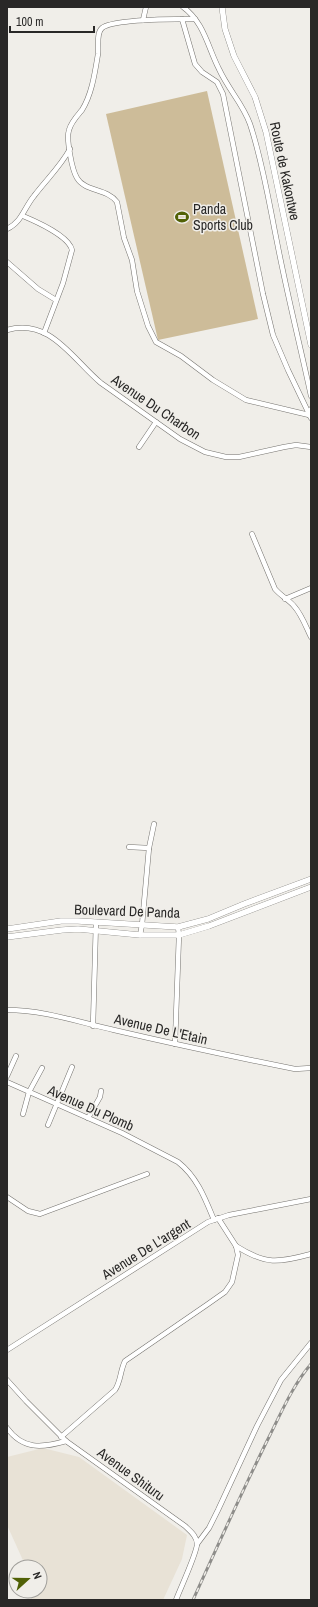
<svg xmlns="http://www.w3.org/2000/svg" width="318" height="1607" font-family="'Archivo Narrow',sans-serif">
<rect width="100%" height="100%" fill="#f0eee9"/>
<path fill="#e8e2d6" d="M43,1448l36,9 108,78 -5,24 -19,41h-132l1,-9h8v-24h-14l-19,-42v-68z"/>
<path fill="#cdbc99" d="M207,91l51,228 -100,21 -52,-226z"/>
<g fill="none" stroke-linecap="round" stroke-linejoin="round">
<g stroke="#75736f" stroke-width="5.5">
<g id="minor">
<path d="M183,7c21,15 25,41 36,62 9,20 24,35 31,55 13,39 19,79 27,118 10,52 23,103 34,154"/>
<path d="M182,19l13,45 7,8 15,10 6,12 40,200 10,41 15,35 23,48"/>
<path d="M195,19c-17,0 -82,0 -93,9 -6,5 -3,19 -4,26 -3,18 -6,40 -16,56 -5,6 -11,12 -13,20 -3,9 3,40 8,48 8,14 30,10 40,24l7,36 8,22 5,31 11,35 8,16 25,14 32,24 33,20 63,15 2,-6"/>
<path d="M143,20l3,-13"/>
<path d="M23,216c12,5 46,20 49,34l-9,33 -19,50"/>
<path d="M7,229c15,-7 17,-21 27,-33 12,-16 26,-29 36,-47"/>
<path d="M7,262l31,27 18,11"/>
<path d="M7,330c43,-13 66,30 94,53l79,56 25,13 21,5h13l45,-10 12,-2 15,2"/>
<path d="M139,447l17,-25"/>
<path d="M252,534l23,55c6,7 14,11 19,17 8,9 12,21 17,31"/>
<path d="M285,599l26,-11"/>
<path d="M129,847l20,1"/>
<path d="M140,935l2,-10 7,-77 5,-24"/>
<path d="M7,1010c37,0 71,12 107,20 60,14 121,27 181,39l16,-1"/>
<path d="M93,1026l3,-104"/>
<path d="M175,1044l4,-109 -1,-8"/>
<path d="M7,1076l9,-20"/>
<path d="M7,1082l115,51 56,29c19,15 27,36 36,58"/>
<path d="M23,1114l6,-22 13,-24"/>
<path d="M88,1118l12,-21 1,-6"/>
<path d="M48,1125l24,-58"/>
<path d="M7,1197l21,14 12,3 107,-40"/>
<path d="M236,1246c30,19 42,17 75,8"/>
<path d="M7,1350l201,-128 21,-7 82,-16"/>
<path d="M7,1380l19,21 40,40 119,85c5,5 12,10 12,18 0,9 -17,45 -21,56"/>
<path d="M7,1428c16,22 35,20 59,13"/>
<path d="M61,1437l54,-47c6,-9 5,-19 10,-29l83,-57 17,-12 7,-10 6,-27 -2,-9 -18,-28"/>
<path d="M197,1544l12,-16 9,-18 39,-84 24,-46 30,-37"/>
</g>
</g>
<g stroke="#75736f" stroke-width="6">
<g id="tertiary">
<path d="M222,7l3,22 9,27 21,41 11,35 45,213"/>
<path d="M7,929l54,-8h17l100,6 30,-8 36,-15 67,-25"/>
<path d="M7,937l55,-7 16,-1 62,6h39l30,-9 102,-39"/>
</g>
</g>
<use href="#minor" stroke="#fff" stroke-width="4.5"/>
<use href="#tertiary" stroke="#fff" stroke-width="5.5"/>
<g stroke="#8e8d8a" stroke-width="3">
<path id="rail" d="M193,1600c25,-55 50,-111 77,-165 12,-24 23,-50 41,-71"/>
</g>
<use href="#rail" stroke="#f0eee9" stroke-width="1.5" stroke-dasharray="4.5" stroke-linecap="butt"/>
</g>
<defs>
<g id="stadium-bare" transform="scale(1.08)"><path d="M0-5a6.5 5 0 1 0 0 10a6.5 5 0 1 0 0-10ZM-3.5-1.8h7v3.6h-7Z" fill="#516106" stroke="#f0eee9" stroke-width="2.5" paint-order="stroke"/></g>
</defs>
<g fill-rule="evenodd">
<use href="#stadium-bare" x="182" y="217"/>
</g>
<g text-anchor="middle" dominant-baseline="central" stroke-width="3" stroke-linejoin="round" paint-order="stroke">
<g font-size="14" fill="#292827" stroke="#f0eee9">
<text transform="translate(285 171) rotate(78)">Route de Kakontwe</text>
<text transform="translate(156 407) rotate(34)">Avenue Du Charbon</text>
<text transform="translate(127 911) rotate(2)">Boulevard De Panda</text>
<text transform="translate(161 1029) rotate(13)">Avenue De L'Etain</text>
<text transform="translate(91 1108) rotate(24)">Avenue Du Plomb</text>
<text transform="translate(146 1249) rotate(-32)">Avenue De L'argent</text>
<text transform="translate(131 1474) rotate(36)">Avenue Shituru</text>
</g>
<g font-size="14" fill="#292827" stroke="#f0eee9" text-anchor="start">
<text x="193" y="209">Panda<tspan x="193" dy="16">Sports Club</tspan></text>
</g>
</g>
<rect width="318" height="1607" fill="none" stroke="#292827" stroke-width="16"/>
<g transform="translate(28 1579) rotate(69)"><circle r="19" fill="#f0eee9" stroke="#a09f9b"/>
<path d="M0-3L7 15L0 10L-7 15Z" fill="#516106"/>
<text y="-6" font-size="11" font-weight="bold" text-anchor="middle" fill="#292827">N</text>
</g>
<path d="M10 26v6h84v-6" fill="none" stroke="#292827" stroke-width="2"/>
<text x="16" y="26" font-size="12" fill="#292827" stroke="#f0eee9" stroke-width="3" paint-order="stroke">100 m</text>
</svg>
